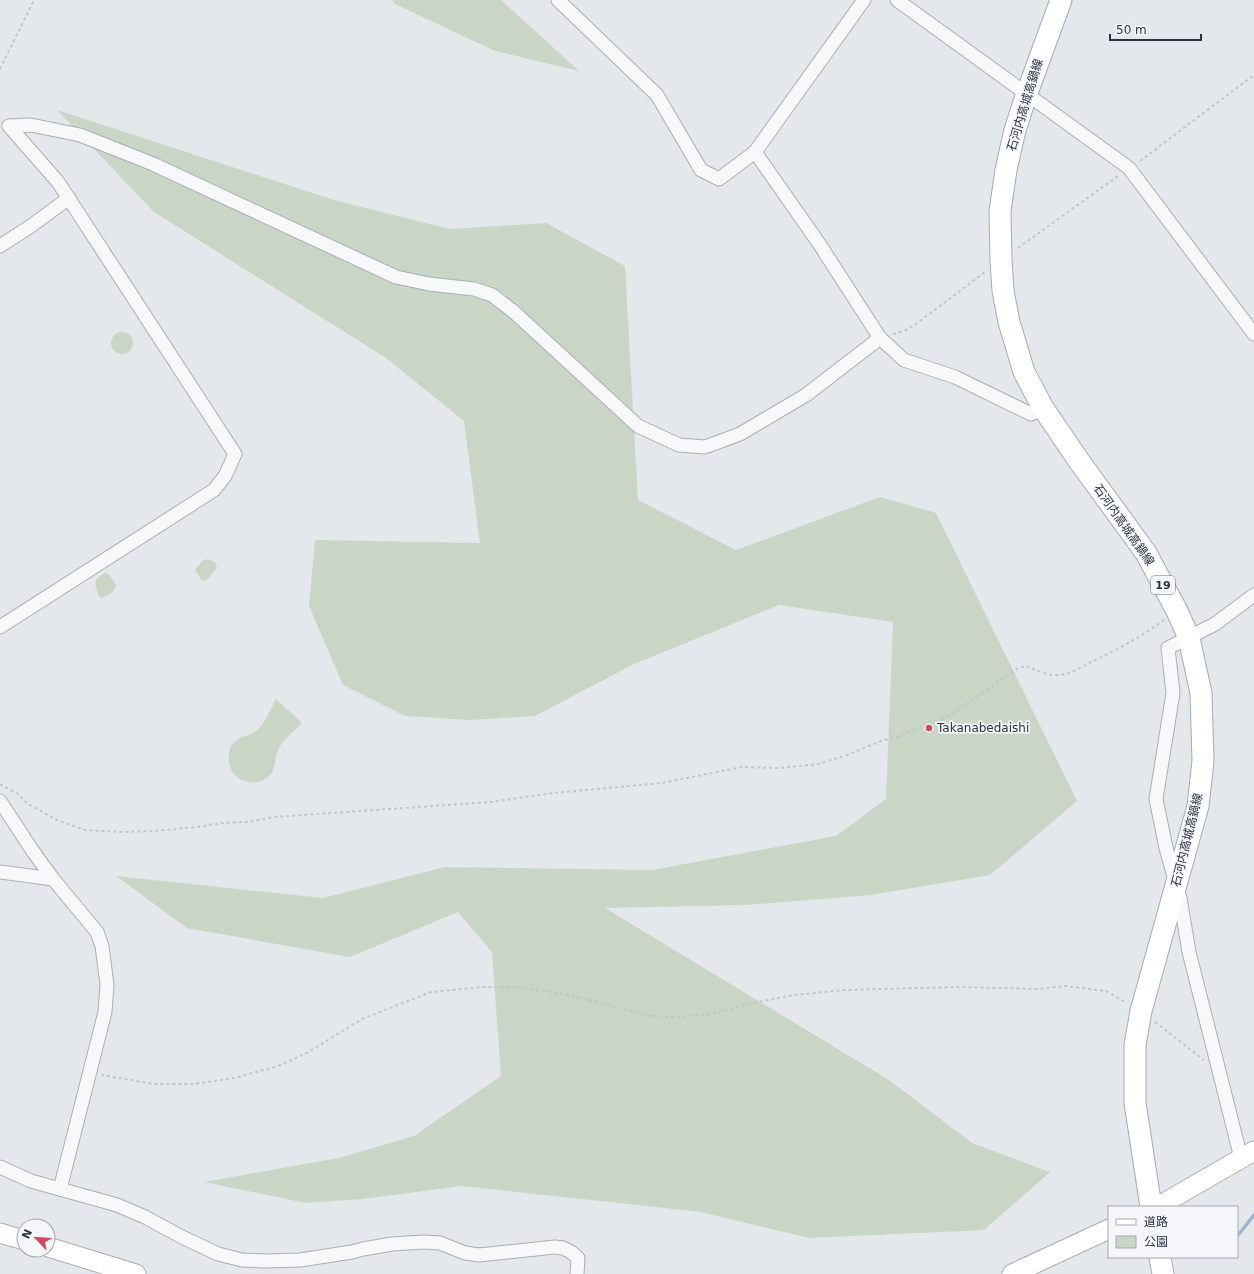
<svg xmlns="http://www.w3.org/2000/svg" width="1254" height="1274" font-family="'DejaVu Sans','Noto Sans JP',sans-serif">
<rect width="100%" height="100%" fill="#e4e7ec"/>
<g fill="#c9d6c5">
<path d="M392,0h109l78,71 -84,-20 -100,-47z"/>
<path d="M57,110l277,90 116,29 96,-6 79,43 13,234 98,50 144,-53 56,16 141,288 -87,74 -119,20 -126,10 -140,3 284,172 83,63 78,29 -66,58 -175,8 -108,-26 -239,-26 -100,13 -56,4 -102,-21 135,-24 75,-22 87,-60 -9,-124 -34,-40 -108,45 -163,-29 -71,-52 207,22 122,-31 207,3 184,-34 50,-37 7,-177 -114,-17 -147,60 -97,51 -65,4 -65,-4 -62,-31 -34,-79 6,-66 165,3 -16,-122 -78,-63 -232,-146z"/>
<circle cx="122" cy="343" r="11"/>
<path d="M208,559l7,3 2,6 -10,12 -5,1 -7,-11 7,-9z"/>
<path d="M105,573l4,1 7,11c-2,8 -7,10 -14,13l-3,-1c-4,-15 -7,-15 6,-24z"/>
<path d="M276,699l26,24c-8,8 -19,16 -24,27 -4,9 -2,21 -11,28 -12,9 -33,4 -37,-12 -2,-7 -2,-13 1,-20 6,-10 16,-9 24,-14 9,-5 16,-24 21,-33z"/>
</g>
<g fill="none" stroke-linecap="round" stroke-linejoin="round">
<path stroke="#9fb4cc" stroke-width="3.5" d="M1237,1234h2l15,-19"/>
<g stroke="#a9aeb7" stroke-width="15">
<g id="street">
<path d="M558,0l99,95 44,75 18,9 36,-27 109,-152"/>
<path d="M897,0l232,168 125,166"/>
<path d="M9,126l22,-1 49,10 73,29 243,113 33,7 45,5 18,6 22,17 124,114 41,19 26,2 35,-13 66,-39 74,-57"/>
<path d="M755,152l63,90 62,96 24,22 51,17 76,37 12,-6"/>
<path d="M0,246l31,-20 38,-28"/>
<path d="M0,627l214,-137 11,-14 10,-22 -177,-272 -49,-56"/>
<path d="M0,801l32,49 21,29 44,53 5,14 5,39 -2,27 -45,177"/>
<path d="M0,872l53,7"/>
<path d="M1241,1158l-52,-206 -9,-54 -14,-50 -10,-49 17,-106 -5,-45 47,-24 39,-29"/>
<path d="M0,1167l31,14 86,24 28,12 37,20 36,17 24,6 23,1 35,-1 52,-8 11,-3 29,-5 32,-2 16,1 25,10 14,2 76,-8 8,1 8,4 7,6 -1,16"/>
</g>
</g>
<g stroke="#a9aeb7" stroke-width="21">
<g id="secondary">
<path d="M1157,1207l97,-56"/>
<path d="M0,1233l24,7"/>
<path d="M48,1247l88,27"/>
<path d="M1012,1274l97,-45"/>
</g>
</g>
<g stroke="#a3abb8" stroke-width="23">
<g id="primary">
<path d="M1061,0l-34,93 -12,37 -9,40 -6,41 1,49 2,31 6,31 15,50 19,36 36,53 67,92 31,58 12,27 12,55 2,68 -5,45 -57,205 -6,34v58l16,104"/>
<path d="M1160,1257l3,17"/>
</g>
</g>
<g stroke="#c2c5cb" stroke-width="2" stroke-dasharray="3 3" stroke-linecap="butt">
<path d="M0,69l34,-69"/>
<path d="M1140,161l114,-86"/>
<path d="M1018,248l100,-72"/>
<path d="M893,334l11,-3 12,-7 69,-52"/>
<path d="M0,784l18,10 10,10 29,16 28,10 37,2 31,-1 44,-4 25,-4 26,-1 26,-5 217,-15 62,-9 109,-10 80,-16 36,1 40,-4 29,-9 34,-14 23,-6 6,-4 32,-12 13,-7 63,-44 8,-2c10,4 21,10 32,9 11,0 22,-7 31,-12 26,-12 52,-26 75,-43"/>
<path d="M1155,1022l49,38"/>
<path d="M101,1075l53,9h39l41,-6 44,-12 29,-13 55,-34 69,-27 52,-5h35l51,8 81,21 28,1 33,-3 37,-10 46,-9 50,-5 115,-3 80,2 26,-3 41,5 21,12"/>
</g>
<use href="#street" stroke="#f7f8fa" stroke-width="13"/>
<use href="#secondary" stroke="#fff" stroke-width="19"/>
<use href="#primary" stroke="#fff" stroke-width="21"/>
</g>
<circle fill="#d1495b" stroke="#f4f6f9" stroke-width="1.5" cx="929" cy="728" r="4"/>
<g text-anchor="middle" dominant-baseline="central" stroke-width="3.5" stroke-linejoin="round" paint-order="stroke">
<rect fill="#f4f6f9" stroke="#676e7b" stroke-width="1" x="1151" y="576" width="24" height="18" rx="3"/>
<g font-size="11" font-weight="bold" fill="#2b3445">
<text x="1163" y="585">19</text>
</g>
<g font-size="12" fill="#2b3445" stroke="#f4f6f9">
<text transform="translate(1025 105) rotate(-73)">石河内高城高鍋線</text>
<text transform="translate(1124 525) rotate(55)">石河内高城高鍋線</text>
<text transform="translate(1187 840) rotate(-76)">石河内高城高鍋線</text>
</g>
<g font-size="12" fill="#2b3445" stroke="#f4f6f9" text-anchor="start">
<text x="937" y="728">Takanabedaishi</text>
</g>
</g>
<rect x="1108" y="1206" width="130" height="52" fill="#f4f6f9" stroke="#a4a8b1"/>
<rect x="1116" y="1219" width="20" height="6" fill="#ffffff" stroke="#a4a8b1"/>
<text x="1144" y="1226" font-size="12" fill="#2b3445">道路</text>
<rect x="1116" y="1236" width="20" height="12" fill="#c9d6c5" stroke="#a4a8b1"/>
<text x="1144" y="1246" font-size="12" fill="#2b3445">公園</text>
<g transform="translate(36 1238) rotate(295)"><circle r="19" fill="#f4f6f9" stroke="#a4a8b1"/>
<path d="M0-3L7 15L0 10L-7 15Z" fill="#d1495b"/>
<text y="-6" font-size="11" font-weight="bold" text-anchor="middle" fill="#2b3445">N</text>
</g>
<path d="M1110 34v6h91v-6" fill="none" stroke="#2b3445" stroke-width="2"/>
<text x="1116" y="34" font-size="12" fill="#2b3445" stroke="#f4f6f9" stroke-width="3" paint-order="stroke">50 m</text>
</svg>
